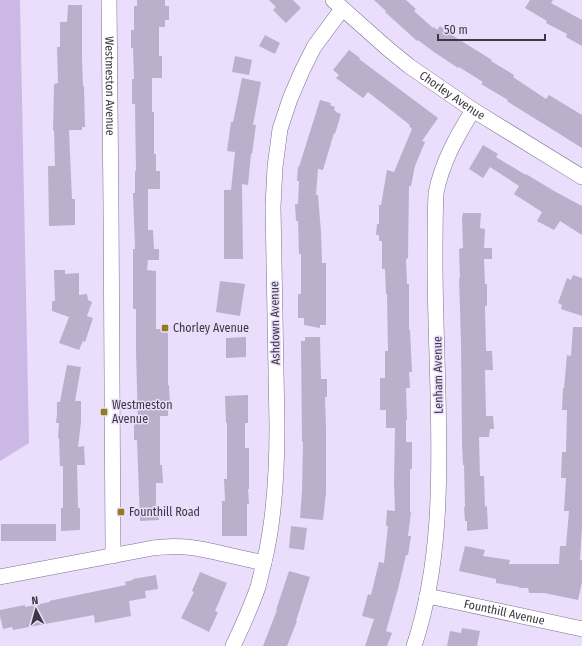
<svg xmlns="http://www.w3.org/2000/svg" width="582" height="646" font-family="'Fira Sans Condensed',sans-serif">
<rect width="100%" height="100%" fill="#ebdefc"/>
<path fill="#cbb8e4" d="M0,0h20l9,443 -29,18z"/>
<g fill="#bbafcb">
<path d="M137,0h28v6h4v14h-4v7h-6v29h3v22h-10v34h2v42h2v17h4v18h-12v41h5l1,19h5v11h-11l-1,10 9,1v58h12v56h1l1,22h-2v9h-8v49h2l1,18h-7v25h2l1,12 -19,1 -3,-81h-3v-16h4l-2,-73v-42h-3v-60h2l-2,-56h2v-22h1l-1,-67h-3v-25h2l-1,-31h-2v-18h3v-24h3z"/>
<path d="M269,0h24l8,8 -15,15 -13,-13 3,-3z"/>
<path d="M374,0h32l10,9 -2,2 19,17 1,-1 3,3 3,-4 15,11 37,23 -1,1 23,14 -1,2 33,22 3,-4 33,20v33l-75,-47 1,-1 -27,-16 2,-2 -24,-15 -1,1 -24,-16 -16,-12 -1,1 -32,-29 1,-1z"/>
<path d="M530,0h23l-2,3 31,17v26l-16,-9 1,-3 -21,-11 1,-2 -22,-13z"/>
<path d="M68,5h14v54l1,27h1l1,41h-3v3h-13l3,69h3v26l-26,1 -1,-60h7l-1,-36h-1l1,-46 4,-1 -1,-36h3v-25h7z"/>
<path d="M265,35l15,8 -5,11 -16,-8z"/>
<path d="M349,50l11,8 -1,1 79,59 -16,23 3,1 -10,24 -4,20h-2l-1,72 -2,1 1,25h2v46h1l2,42h-3l1,16h-4l1,32h-1v22h6v27h-2v43h1l-3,24h3l-3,19h-2l-8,34 -12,42 6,2 -5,13h-22l9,-27 -12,-3 6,-22 3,1 8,-33 5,1 4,-37h-2l1,-16 8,1 -1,-28 1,-55h-9v-18h-6v-32h5v-27h3l-1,-57h-1l-1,-25h-3v-28h-3v-6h-3l1,-11h2v-19h2l6,-35 7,2 18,-43 -3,-3 1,-1 -42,-33 -5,6 -27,-20 3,-3 -6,-5z"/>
<path d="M235,56l17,4 -3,15 -17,-3z"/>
<path d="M242,78l19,4 -8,43h3l-4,29h-1l-3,31 -6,-1 1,75h-19v-69h7l4,-38 -8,-1 4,-29h2z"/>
<path d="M320,100l11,3 -1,2 5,2 -1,3 2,1v1l5,2 -6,20 -1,-1 -11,37 -5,-1 -2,26h2l3,37 1,31h4v62h-6v3l-16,-3v-7h-6v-24h3v-40h-2l-1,-33h-2l-1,-17h3l1,-23h-2l1,-15 1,1z"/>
<path d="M483,145l15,9 -2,3 30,18v-1l28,17 28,15v29l-22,-14 -6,9 -17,-9 5,-9 -28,-18 5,-8 -29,-19 -7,11 -14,-9z"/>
<path d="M463,213h18l-1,15 5,1 -1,19h8v11h-8l1,25h2v22h-2l1,45h6l1,19h-8l1,46h7l1,13h-4l-1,8h-10l1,39h4l1,31 2,-1 1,23 -21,2v-10h-2l-1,-14h1l-1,-42h-1l-1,-22 -1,-102 -2,-63h1l-1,-29 4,-1 -1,-29z"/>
<path d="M54,270h11v4l14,-1v22l8,-1 1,6 4,2 -5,14 6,2 -8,24 -2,-1 -4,9 -20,-7 10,-26 -17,-6v-10h3z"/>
<path d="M573,275l9,3v38l-21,-7 1,-4 -4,-2 9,-25 4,2z"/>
<path d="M220,281l25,3 -5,32 -24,-4z"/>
<path d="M573,327h9v199l-2,34h2v22l-4,18 -34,-7h-15l-1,-5h-9v-1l-23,-4v-4l-37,-8 6,-25 20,4 -2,6 27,4 -1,4h50l1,-18h6l3,-35h-5l2,-33h-5l1,-26h4l1,-42h-5l1,-22h1l3,-33 4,1z"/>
<path d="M246,337v20l-20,1v-20z"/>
<path d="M305,337h15l1,42h6v18h-2l1,29v67l-3,27 -23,-2 2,-27 1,-49h-1l-1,-101h4z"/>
<path d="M67,365l14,2 -6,34h6v21l-3,25 6,-1 1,19h-8l1,43h2v22l-19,1v-23h2v-42h-3l-1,-28h-1l1,-15h-3l1,-9v-12h3z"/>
<path d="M248,395v28h-3v25h4v41h-1l1,15h-2v32h-25v-35h3l-1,-22h3v-56h-1l-1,-27z"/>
<rect x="1" y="524" width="55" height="17"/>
<path d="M291,526l16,2 -3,22 -15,-2z"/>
<path d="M289,571l21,6 -14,44h1l-10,25h-24l14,-36h-1z"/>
<path d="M200,572l27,11 -12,28 3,1 -9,20 -28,-14 13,-26 -2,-1z"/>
<path d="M156,575l2,14 -13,2 1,7 -17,3 2,15 -36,7 -1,-8 -81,15 -1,-3 -9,2 -3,-13v-6l25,-5v2l25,-5 -1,-1 77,-16 -1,-3 8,-2v-1z"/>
<path d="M462,628l18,3 -3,15h-30l3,-15 11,2z"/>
</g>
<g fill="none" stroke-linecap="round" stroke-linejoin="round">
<g stroke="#7b708a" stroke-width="16">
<g id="minor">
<path id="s1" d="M109,0l2,208 2,341v7"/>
<path id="s2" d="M333,0l54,48 22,18 64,44 109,67"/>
<path d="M0,577l153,-29c28,-4 45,0 71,6 13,3 27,6 40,9"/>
<path id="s3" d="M427,596l30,6 125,27"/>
<path d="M233,646c9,-19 18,-39 25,-59 3,-11 5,-22 8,-33 9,-42 11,-85 11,-128l-4,-219 2,-40 5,-38 10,-30 12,-28 12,-24 28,-38"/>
<path d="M414,646c27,-81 26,-168 24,-252 -1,-45 -3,-90 -3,-134 0,-22 0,-45 1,-67 6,-31 21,-57 37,-83"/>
</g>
</g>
<use href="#minor" stroke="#fff" stroke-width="15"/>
</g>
<g fill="#937d24" stroke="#ebdefc" stroke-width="1.5">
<rect x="161" y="324" width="8" height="8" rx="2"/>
<rect x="100" y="408" width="8" height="8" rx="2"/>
<rect x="117" y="508" width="8" height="8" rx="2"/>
</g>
<g text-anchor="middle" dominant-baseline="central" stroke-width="3" stroke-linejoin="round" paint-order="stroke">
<g font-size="12" fill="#3c3843" stroke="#ebdefc">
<text stroke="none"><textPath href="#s1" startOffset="86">Westmeston Avenue</textPath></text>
<text stroke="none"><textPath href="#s2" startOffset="153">Chorley Avenue</textPath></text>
<text transform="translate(275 323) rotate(-91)">Ashdown Avenue</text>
<text transform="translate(438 375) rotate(-91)">Lenham Avenue</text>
<text stroke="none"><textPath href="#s3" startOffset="79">Founthill Avenue</textPath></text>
</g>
<g font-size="12" fill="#3c3843" stroke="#ebdefc" text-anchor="start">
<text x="173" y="328">Chorley Avenue</text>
<text x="112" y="405">Westmeston<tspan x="112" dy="14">Avenue</tspan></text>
<text x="129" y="512">Founthill Road</text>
</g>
</g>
<g transform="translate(36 610) rotate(354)" stroke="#ebdefc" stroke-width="3" paint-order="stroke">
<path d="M0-3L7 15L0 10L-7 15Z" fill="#3c3843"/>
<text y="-6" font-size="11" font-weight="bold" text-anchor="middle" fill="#3c3843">N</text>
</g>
<path d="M438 34v6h107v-6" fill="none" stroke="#3c3843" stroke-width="2"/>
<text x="444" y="34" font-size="12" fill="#3c3843" stroke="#ebdefc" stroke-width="3" paint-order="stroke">50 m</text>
</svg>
